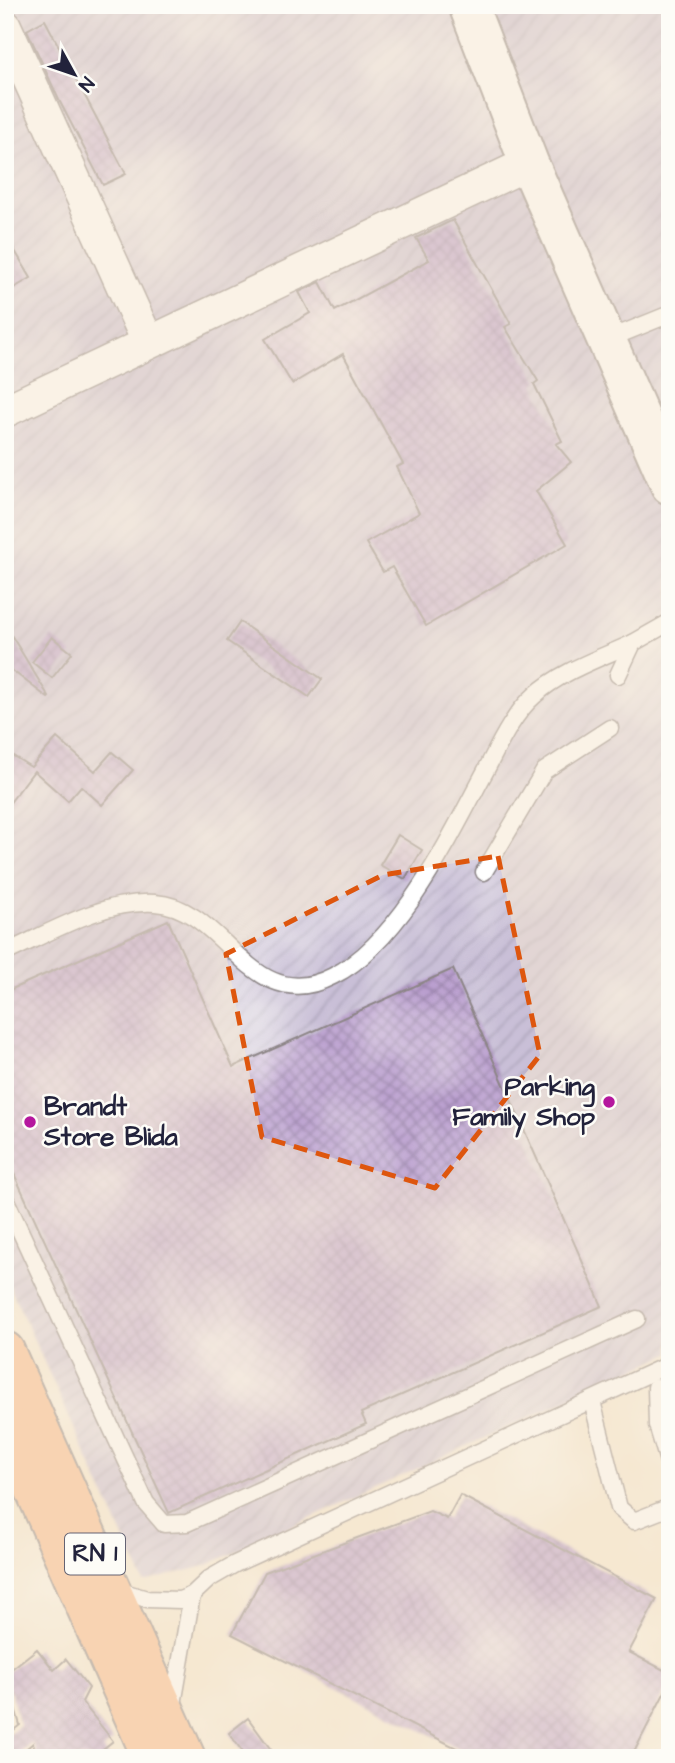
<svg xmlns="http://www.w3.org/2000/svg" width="675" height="1763" font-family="'Architects Daughter',sans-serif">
<defs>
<pattern id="industrial-furrows" width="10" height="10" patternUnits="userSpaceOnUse" patternTransform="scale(1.75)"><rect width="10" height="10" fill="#c9bfd7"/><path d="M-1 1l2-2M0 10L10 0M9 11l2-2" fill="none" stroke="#aca4b9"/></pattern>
<pattern id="building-cross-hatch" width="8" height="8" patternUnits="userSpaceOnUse" patternTransform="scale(1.75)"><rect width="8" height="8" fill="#ba9fcf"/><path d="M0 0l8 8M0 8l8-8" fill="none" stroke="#9781a9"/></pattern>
</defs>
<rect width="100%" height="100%" fill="#fdfcf7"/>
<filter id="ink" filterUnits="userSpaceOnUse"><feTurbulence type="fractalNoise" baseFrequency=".0143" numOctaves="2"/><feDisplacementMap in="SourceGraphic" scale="14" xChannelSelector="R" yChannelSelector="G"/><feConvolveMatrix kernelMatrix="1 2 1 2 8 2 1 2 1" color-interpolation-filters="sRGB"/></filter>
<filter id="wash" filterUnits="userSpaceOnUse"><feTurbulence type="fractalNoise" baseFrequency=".00686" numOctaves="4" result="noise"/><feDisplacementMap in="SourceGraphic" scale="28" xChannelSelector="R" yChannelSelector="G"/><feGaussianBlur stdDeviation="1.57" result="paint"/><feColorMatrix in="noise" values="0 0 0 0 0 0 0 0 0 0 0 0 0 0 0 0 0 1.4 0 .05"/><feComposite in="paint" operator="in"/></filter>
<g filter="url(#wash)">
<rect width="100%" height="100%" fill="#f5e8d1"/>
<path fill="url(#industrial-furrows)" d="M5,5h665v1348l-465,213 -61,16 -139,-306z"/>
<g id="blocks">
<g fill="url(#building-cross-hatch)">
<path d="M45,20l81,154 -23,11 -44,-85 -32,-70z"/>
<path d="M453,220l58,104 -6,3 33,54 -4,3 28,57 -6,3 15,18 -35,29 31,53 -141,82 -34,-59 -9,5 -17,-29 53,-30 -22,-46 6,-3 -60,-110 -51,30 -27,-45 45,-26 -11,-21 21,-10 15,29 94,-51 -13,-22z"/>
<path d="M5,234l26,44 -26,15z"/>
<path d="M240,622l82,57 -13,18 -82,-56z"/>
<path d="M5,625l44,72 -1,1 -43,-33z"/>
<path d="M52,637l20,16 -20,25 -20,-16z"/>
<path d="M57,738l38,33 17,-19 21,18 -31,35 -21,-19 -13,15 -34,-30 -29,38v-58l26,16z"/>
<path d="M398,835l24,15 -17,29 -25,-14z"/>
<path d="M168,920l65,147 220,-98 149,337 -241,107 5,11 -197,89 -164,-359v-162z"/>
<path d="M460,1495l197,104 -28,53 41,21v9l-39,76h-155l-244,-124 33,-62 165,-61 17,8z"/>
<path d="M37,1649l17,21 12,-11 23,29 -7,14 31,39 -10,8 7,9h-73l-4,-15 -18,15 -10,-12v-9l15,-12 -15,-51z"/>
<path d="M248,1718l29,40h-30l-18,-25z"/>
</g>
</g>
</g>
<g filter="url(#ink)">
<use href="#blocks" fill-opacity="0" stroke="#8c8586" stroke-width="2"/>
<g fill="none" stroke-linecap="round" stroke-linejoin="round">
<g stroke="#8c8586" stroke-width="19">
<g id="service">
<path d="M606,340l64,-26"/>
<path d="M618,675l15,-32 37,-21"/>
<path d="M484,872l60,-101 66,-43"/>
<path d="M5,953c46,-21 98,-53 150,-50 71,4 95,116 178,73 68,-34 118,-141 153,-206 13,-25 27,-56 49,-75 26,-24 66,-37 98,-52"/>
<path d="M5,1198l141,305 18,21 23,-1 450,-204"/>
<path d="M656,1387l1,38 13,43"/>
<path d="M592,1401l27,107 15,13 36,-14"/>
<path d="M117,1590l30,9 33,1 12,-5 17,-16 26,-15 435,-200"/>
<path d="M172,1710l20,-115"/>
</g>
</g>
<g stroke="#8c8586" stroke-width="35">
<g id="minor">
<path d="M5,26l143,316"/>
<path d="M5,411l524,-248"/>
</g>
</g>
<g stroke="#8c8586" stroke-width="42">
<path id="tertiary" d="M468,5l61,158 141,322"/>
</g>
<g stroke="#8c8586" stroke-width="42">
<g id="trunk">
<path d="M5,1351l181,407"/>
<path d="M5,1422l147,336"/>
</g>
</g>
<use href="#service" stroke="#fff" stroke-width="16"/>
<use href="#minor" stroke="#fff" stroke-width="32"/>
<use href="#tertiary" stroke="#fff" stroke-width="38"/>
<use href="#trunk" stroke="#fbbb8c" stroke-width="38"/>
</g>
</g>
<path d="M0 0H675V1763H0ZM498,856l42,199 -105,133 -173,-51 -36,-183 157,-79z" fill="#f5e8d1" fill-opacity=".55" fill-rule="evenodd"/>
<path fill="none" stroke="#de560e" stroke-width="5" stroke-dasharray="14 9" stroke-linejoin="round" d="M498,856l42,199 -105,133 -173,-51 -36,-183 157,-79z"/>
<g fill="#b5179e" stroke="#fdfcf7" stroke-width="2.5">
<circle cx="609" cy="1102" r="7"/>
<circle cx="30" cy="1122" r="7"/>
</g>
<g text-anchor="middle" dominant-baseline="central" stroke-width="5" stroke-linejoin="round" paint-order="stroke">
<rect fill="#fdfcf7" stroke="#646373" stroke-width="2" x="65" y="1533.5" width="60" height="41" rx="5"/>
<g font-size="24" font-weight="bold" fill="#22223b">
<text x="95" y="1554">RN 1</text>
</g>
<g font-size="26" font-weight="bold" fill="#22223b" stroke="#fdfcf7" text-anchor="end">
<text x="595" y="1087">Parking<tspan x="595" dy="30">Family Shop</tspan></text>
<text x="44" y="1107" text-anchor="start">Brandt<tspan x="44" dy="30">Store Blida</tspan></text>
</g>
</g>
<rect width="675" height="1763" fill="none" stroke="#fdfcf7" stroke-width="28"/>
<g transform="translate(74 74) rotate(130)" stroke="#fdfcf7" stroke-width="5" paint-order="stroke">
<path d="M0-5L12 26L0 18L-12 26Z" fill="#22223b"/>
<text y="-10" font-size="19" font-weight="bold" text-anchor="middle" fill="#22223b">N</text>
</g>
</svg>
